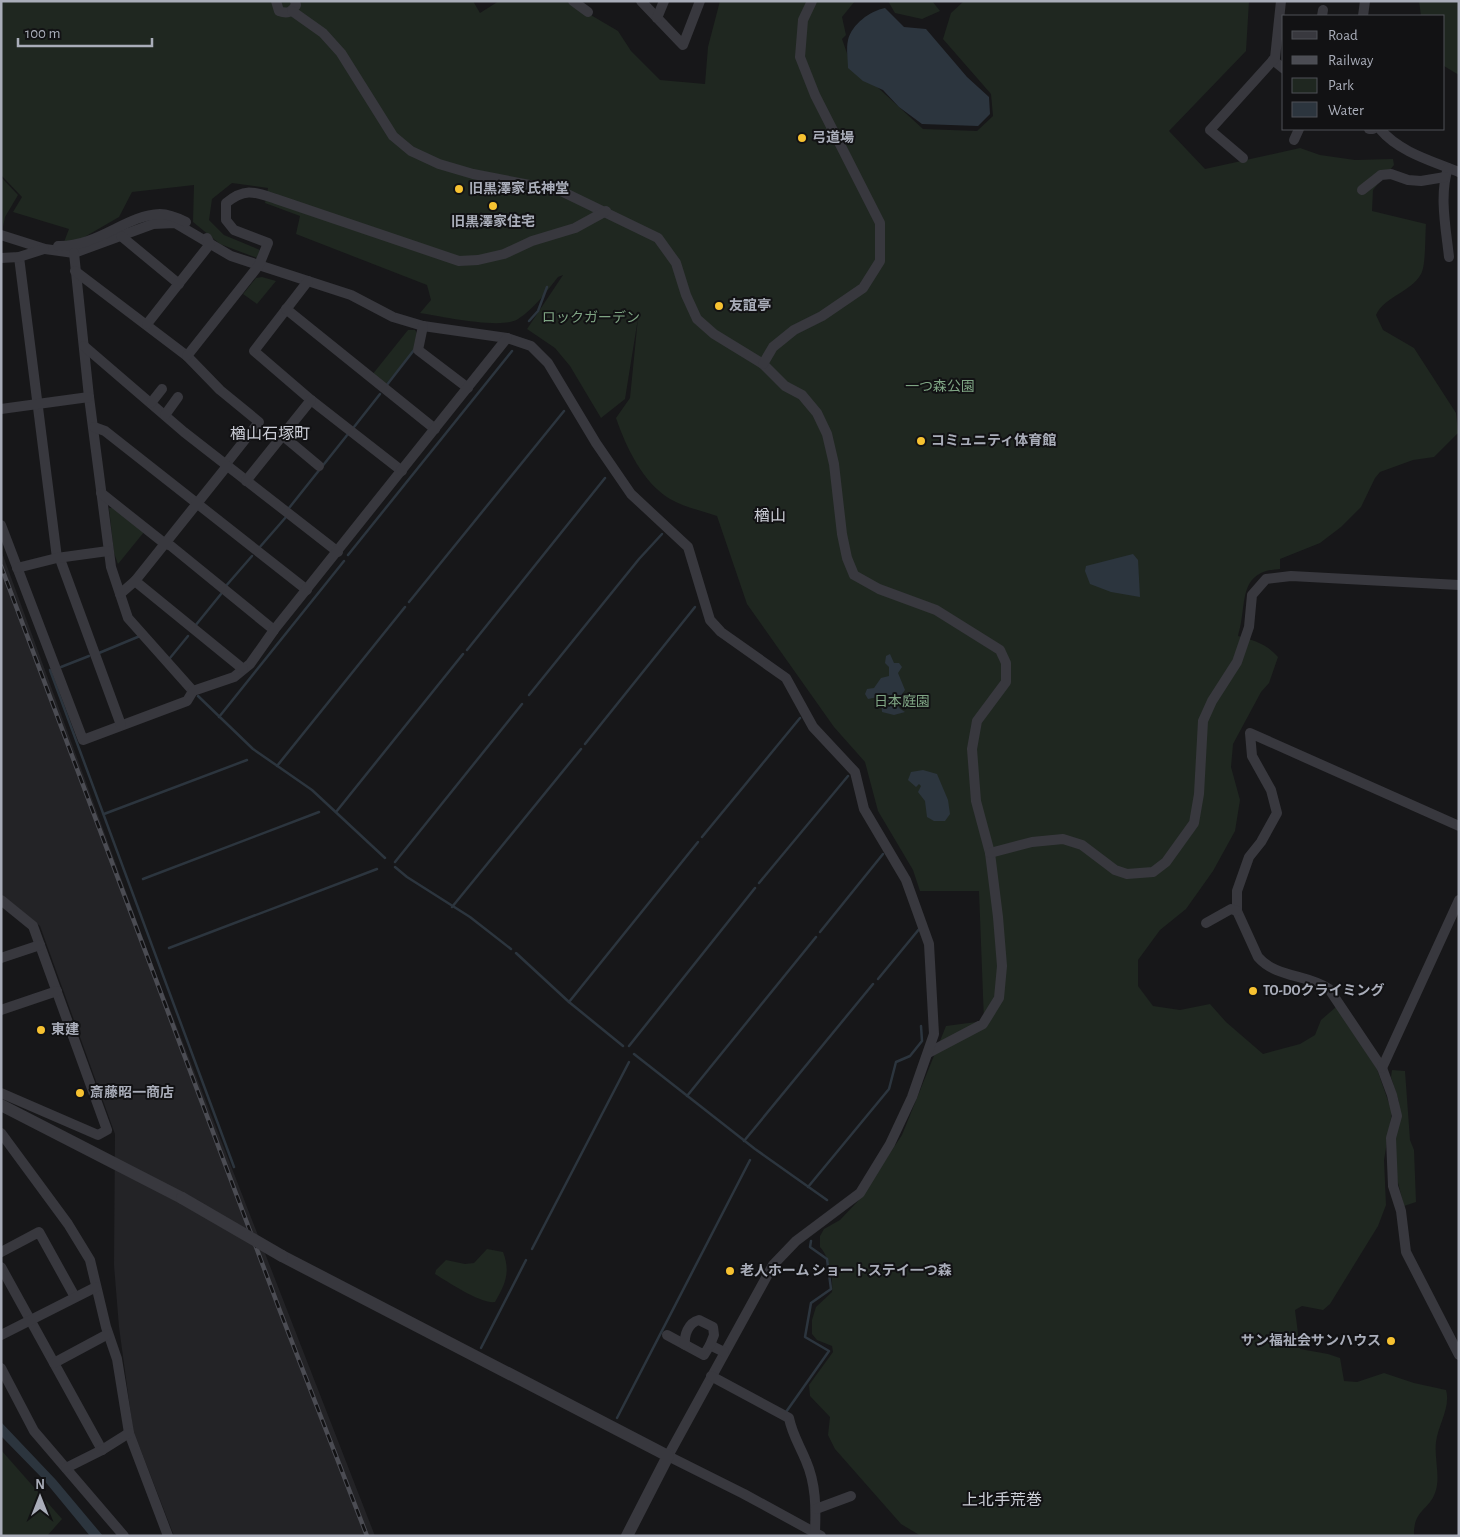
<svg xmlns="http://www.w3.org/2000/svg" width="1460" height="1537" font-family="'Alegreya Sans','Noto Sans JP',sans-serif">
<rect width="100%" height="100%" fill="#171719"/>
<path fill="#232326" d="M1,550l153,418 221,568h-201l-41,-106 -14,-103 -5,-62 1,-131 -75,-208 -39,-32z"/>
<g fill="#1f2720">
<path d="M1,1h472l7,12 19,-12h68l51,30 13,20 29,29 45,4 3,-37 12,-46h135l-13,16 4,18 -4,4 8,23 73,67 54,2 16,-15 -2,-22 -48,-55 8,-26 13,-12h285l-3,50 -77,80 36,38 95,-21 20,7 35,5 38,-1 1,6 -21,25 -1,21 54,13c-1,11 0,42 -5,50 -11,19 -36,22 -45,41l7,15 31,18 42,65 2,20 -24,24 -21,3 -33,12 -5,6 -14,29 -20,20 -21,16 -40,16v10c-44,2 -32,36 -42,67 15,4 29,8 40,21l-9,26 -8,9 -28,52 -2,23 9,33 -5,31 -22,40 -27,38 -26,21 -22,30v26l15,20 27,4 30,-6 16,18 37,32 37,-10 15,-9 6,-15 15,-13 41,62 15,43 -8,48 2,45 -8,21 -48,78 -7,6 -21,-4 -7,4 5,39 28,5 12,4 4,23 13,1 27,-9 30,10 32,7c5,17 -8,35 -10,52 -2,17 5,35 -1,51 -6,17 -22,17 -21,43h-493l-20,-12 -66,-75 -7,-14 2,-18 -20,-21 -1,-11 24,-33 -1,-6 -15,-6 -5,-6v-14l4,-13 16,-15c1,-15 -2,-34 -12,-45v-11l4,-7 16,-9 18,-19 44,-66 44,-109 38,-5 -5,-130h-59l-7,-21 -35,-59 -13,-49 -31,-35 -87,-123 -30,-88c-15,-5 -33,-9 -47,-17 -27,-16 -44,-52 -54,-81l14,-20 8,-80 -13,81 -24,19 -31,-52 -15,-18 -28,-19 36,-54 -5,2c-12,15 -24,32 -40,42 -16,11 -78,-3 -98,-6l11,-13 -4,-15 -131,-51 4,-18 -35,-13 3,-15 -36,-5 -20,16 -3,21 15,15 36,15 -3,8 -37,-14 -27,-22 1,-37 -62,7 -13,25 -38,22 -17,3 5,-13 -56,-17 9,-15 -21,-22z"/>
<path d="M888,1h44l8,10 -18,8 -27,-6z"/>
<path d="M1419,1h40v74l-15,-9v-50h-23z"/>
<path d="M1,177l17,18 -13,22 -2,10z"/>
<path d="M262,277l14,4 -19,23 -14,-10 13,-16z"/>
<path d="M408,330h7l3,5 -3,14 -30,36 -13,-10z"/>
<path d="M109,508h6l29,24 -26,32 -4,-11z"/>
<path d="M1392,1070l13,1 5,69 4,10 2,52 -12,4 -10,-39 -1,-19 6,-46 -8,-25z"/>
<path d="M487,1249l16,3c8,20 2,33 -8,50 -14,2 -47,-20 -60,-28l1,-4 10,-10 19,4 9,-1z"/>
<path d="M1,1450l61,69 -15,17h-46z"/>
</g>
<g fill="#2c353e">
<path d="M885,8l19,19 22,2 41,48 22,20 1,17 -12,12 -56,-2 -23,-17 -16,-17 -20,-9 -15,-13c0,-9 -2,-20 0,-28 4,-16 22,-29 37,-32z"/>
<path d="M1133,554l5,6 2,37 -29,-5 -21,-8 -5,-13 1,-5z"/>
<path d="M890,654l4,9h5l3,4 -4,6 7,17 -8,11 2,7 6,4 -11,3 -12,-3 -1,-12 -3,-3 -10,2 -3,-5 2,-5 7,-1 7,-10 8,-2v-9l-4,-4 1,-7z"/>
<path d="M923,770l14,4 11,26 2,14 -5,7h-11l-7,-4 -2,-16 -7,-9 3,-6 -2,-2 -3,3 -8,-7 3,-8z"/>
<path d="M1,1422l55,58 47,56h-13l-47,-57 -42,-43z"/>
</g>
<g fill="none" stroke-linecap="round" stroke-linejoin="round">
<g stroke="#2c353e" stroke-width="2.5">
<path d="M529,321l9,-10 9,-24"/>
<path d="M386,386l28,-36"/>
<path d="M354,427l26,-33"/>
<path d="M289,508l59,-74"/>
<path d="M259,548l27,-31"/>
<path d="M348,555l164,-204"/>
<path d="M225,587l27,-31"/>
<path d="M409,602l155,-191"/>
<path d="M195,626l26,-32"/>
<path d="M467,650l138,-172"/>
<path d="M99,653l41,-17"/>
<path d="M170,658l18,-22"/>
<path d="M61,667l28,-11"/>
<path d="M50,670l184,497"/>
<path d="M529,695l110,-136 23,-25"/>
<path d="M198,696l55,53 59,41 73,68"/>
<path d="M219,717l125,-156"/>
<path d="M585,744l110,-137"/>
<path d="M277,766l128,-159"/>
<path d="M336,812l127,-158"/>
<path d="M104,814l143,-54"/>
<path d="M702,837l98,-119"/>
<path d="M395,862l127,-158"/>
<path d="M395,867l12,10 63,40 41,32"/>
<path d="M143,879l176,-67"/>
<path d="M759,883l89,-107"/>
<path d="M452,907l129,-158"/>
<path d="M820,932l63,-78"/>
<path d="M169,948l208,-79"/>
<path d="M516,953l53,49 54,44"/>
<path d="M878,979l42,-51"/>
<path d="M569,1002l129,-160"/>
<path d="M629,1046l126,-158"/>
<path d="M634,1054l121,95 72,51"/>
<path d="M687,1096l129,-159"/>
<path d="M744,1141l129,-157"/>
<path d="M808,1187l81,-98 7,-27 14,-6 12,-15 -1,-15"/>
<path d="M532,1249l97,-187"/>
<path d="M481,1348l45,-88"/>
<path d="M786,1412l43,-61 -24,-14 6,-34 20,-14 -4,-30 -17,-12 1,-6"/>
<path d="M617,1418l133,-258"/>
</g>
<g stroke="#38383e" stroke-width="10">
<path d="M276,1l3,10c8,3 12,2 17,-6l-1,-4"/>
<path d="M573,1l15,11"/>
<path d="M641,1l42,44 17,-44"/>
<path d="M292,11l31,22 18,20 52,83 18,15 28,13 34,10 88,17 97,47 18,25 10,32 11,24 17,15 49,30 22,22 17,9 15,18 10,21 7,30 8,70 5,24 7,17 25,14 57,21 64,40 6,13v19l-29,39 -5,28 4,52 14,52 8,64 4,49 -3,32 -16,26 -55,29"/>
<path d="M1322,16l1,-6"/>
<path d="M1363,16l2,-15"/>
<path d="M657,18l7,-17"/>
<path d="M1273,60l11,9"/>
<path d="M1369,129h4"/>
<path d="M1380,129c19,23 52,32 79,43"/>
<path d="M1294,140l5,-11"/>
<path d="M1243,158l-33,-28 65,-72 6,-57"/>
<path d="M1448,168c-9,27 -2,61 1,89"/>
<path d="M1362,190l19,-15 10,-1 17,6 13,1 24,-4"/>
<path d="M1,235l44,14 29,4 79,-29 22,-1 56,33 120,39 42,22 30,9 84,12 24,8 17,17 48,80 35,51 57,53 22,73 11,12 65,46 27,49 42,45 9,37 42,71 23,64 5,90 -22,63 -22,47 -30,49 -64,48 -23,24 -105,191 76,38 77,42"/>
<path d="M121,236l58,48"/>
<path d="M58,246c40,1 68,-31 102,-32 9,0 18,4 26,8"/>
<path d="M74,253l15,144 22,170 17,51 65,73"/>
<path d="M19,257l38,301"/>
<path d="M1,258l18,-1 25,-8"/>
<path d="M75,271l112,85 33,34 39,32 -34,43"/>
<path d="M308,281l-54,70 57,49 91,71"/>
<path d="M286,309l149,120"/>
<path d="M147,324l63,-80 -3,-6"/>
<path d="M423,326l-5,24 50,38"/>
<path d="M84,346l100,86 154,120"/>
<path d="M187,356l72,-91 9,-22 -34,-13 -8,-10v-17c19,-16 29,-11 50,-4l183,62 19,-1 26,-6 28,-13 43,-13 31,-17"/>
<path d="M763,364l10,-17 21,-17 28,-14 41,-28 17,-27v-38l-65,-128 -15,-38 3,-37 9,-19"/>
<path d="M151,403l11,-14"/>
<path d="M1,409l88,-12"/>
<path d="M165,415l13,-18"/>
<path d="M94,427l11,4 202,159"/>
<path d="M282,435l37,31"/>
<path d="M246,481l65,-81"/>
<path d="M101,493l63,50 7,3 103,84"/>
<path d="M1,525l82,215 104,-39 6,-10 41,-14 16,-13 24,-34 233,-292"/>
<path d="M60,559l61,166"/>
<path d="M17,568l40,-10 51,-7"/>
<path d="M135,581l108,88"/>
<path d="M120,594l15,-13 92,-115"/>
<path d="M1459,826l-209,-93 2,23 19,34 6,23 -16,29 -12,15 -12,34v20l21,46c18,21 49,17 71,32l53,79 10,27 5,21 -6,22 2,48 8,25 5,41 53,103"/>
<path d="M990,853l42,-11 31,-3 19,6 33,25 12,4 26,-2 13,-10 28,-39 5,-29 4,-73 9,-20 25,-39 12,-35 3,-32 14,-16 25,-3 168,9"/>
<path d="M1,900l32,26 74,204 -9,5 -97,-42"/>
<path d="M1206,923l25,-14 6,2"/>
<path d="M1,958l39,-13"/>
<path d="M1,1010l56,-19"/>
<path d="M1382,1068l77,-168"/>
<path d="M1,1133l67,91 22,36 16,67 11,32 12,74 39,103"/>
<path d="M1,1252l38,-20 36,65"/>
<path d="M1,1267l101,183"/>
<path d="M1,1335l95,-48"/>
<path d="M667,1335l37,20 6,-10 14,7"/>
<path d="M685,1345c-1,-10 3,-22 14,-25l14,7 1,8 -4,10"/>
<path d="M54,1363l54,-29"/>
<path d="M1,1368l33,63 90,105"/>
<path d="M711,1376l78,42c3,16 11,28 17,43 10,23 10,47 9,71"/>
<path d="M66,1468l36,-18 27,-17"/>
<path d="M816,1509l35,-13"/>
</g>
<g stroke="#38383e" stroke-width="12">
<path d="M1,1105l181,93"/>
<path d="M282,1256l386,200 -41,80"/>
</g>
<g stroke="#4b4c53" stroke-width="4.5">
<path id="rail" d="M1,566l279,745 87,225"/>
</g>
<use href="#rail" stroke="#121214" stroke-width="2.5" stroke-dasharray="8" stroke-linecap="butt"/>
<path stroke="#38383e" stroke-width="12" d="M182,1198l100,58"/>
</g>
<g fill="#f7c231" stroke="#121214" stroke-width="2">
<circle cx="802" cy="138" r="5"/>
<circle cx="459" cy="189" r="5"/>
<circle cx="493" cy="206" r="5"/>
<circle cx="719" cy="306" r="5"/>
<circle cx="921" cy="441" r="5"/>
<circle cx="1253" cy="991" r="5"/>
<circle cx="41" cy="1030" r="5"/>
<circle cx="80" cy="1093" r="5"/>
<circle cx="730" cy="1271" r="5"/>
<circle cx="1391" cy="1341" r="5"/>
</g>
<g text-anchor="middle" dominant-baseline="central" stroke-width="4" stroke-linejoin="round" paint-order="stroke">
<g font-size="14" font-weight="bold" fill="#a9adb9" stroke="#121214" text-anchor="start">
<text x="812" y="138">弓道場</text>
<text x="469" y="189">旧黒澤家 氏神堂</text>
<text x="493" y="222" text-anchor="middle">旧黒澤家住宅</text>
<text x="729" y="306">友誼亭</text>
<text x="931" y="441">コミュニティ体育館</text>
<text x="1263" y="991">TO-DOクライミング</text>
<text x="51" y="1030">東建</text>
<text x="90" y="1093">斎藤昭一商店</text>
<text x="740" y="1271">老人ホーム ショートステイ一つ森</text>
<text x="1381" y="1341" text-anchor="end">サン福祉会サンハウス</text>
</g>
<g font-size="14" fill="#7fa584" stroke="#121214">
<text x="591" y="318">ロックガーデン</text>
<text x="940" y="387">一つ森公園</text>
<text x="902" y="702">日本庭園</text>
</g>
<g font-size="16" fill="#caccd5" stroke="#121214">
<text x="270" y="434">楢山石塚町</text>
<text x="770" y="516">楢山</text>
<text x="1002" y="1500">上北手荒巻</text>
</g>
</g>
<rect width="1460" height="1537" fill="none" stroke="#a9adb9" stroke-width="5"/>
<rect x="1282" y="15" width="162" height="115" fill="#121214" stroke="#4e5056"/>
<rect x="1292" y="31" width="25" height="8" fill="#38383e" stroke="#4e5056"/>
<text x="1328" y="40" font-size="15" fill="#a9adb9">Road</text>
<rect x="1292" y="56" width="25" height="8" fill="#4b4c53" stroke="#4e5056"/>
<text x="1328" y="65" font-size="15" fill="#a9adb9">Railway</text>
<rect x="1292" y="78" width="25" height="15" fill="#1f2720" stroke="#4e5056"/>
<text x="1328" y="90" font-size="15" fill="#a9adb9">Park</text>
<rect x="1292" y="102" width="25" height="15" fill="#2c353e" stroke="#4e5056"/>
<text x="1328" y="115" font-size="15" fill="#a9adb9">Water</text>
<g transform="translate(40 1497)" stroke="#121214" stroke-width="4" paint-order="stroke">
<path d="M0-4L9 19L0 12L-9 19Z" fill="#a9adb9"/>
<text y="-8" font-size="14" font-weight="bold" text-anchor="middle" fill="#a9adb9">N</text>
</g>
<path d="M18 38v8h134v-8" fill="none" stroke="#a9adb9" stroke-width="2.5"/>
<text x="25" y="38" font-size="15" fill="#a9adb9" stroke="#121214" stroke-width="4" paint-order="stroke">100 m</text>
</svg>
